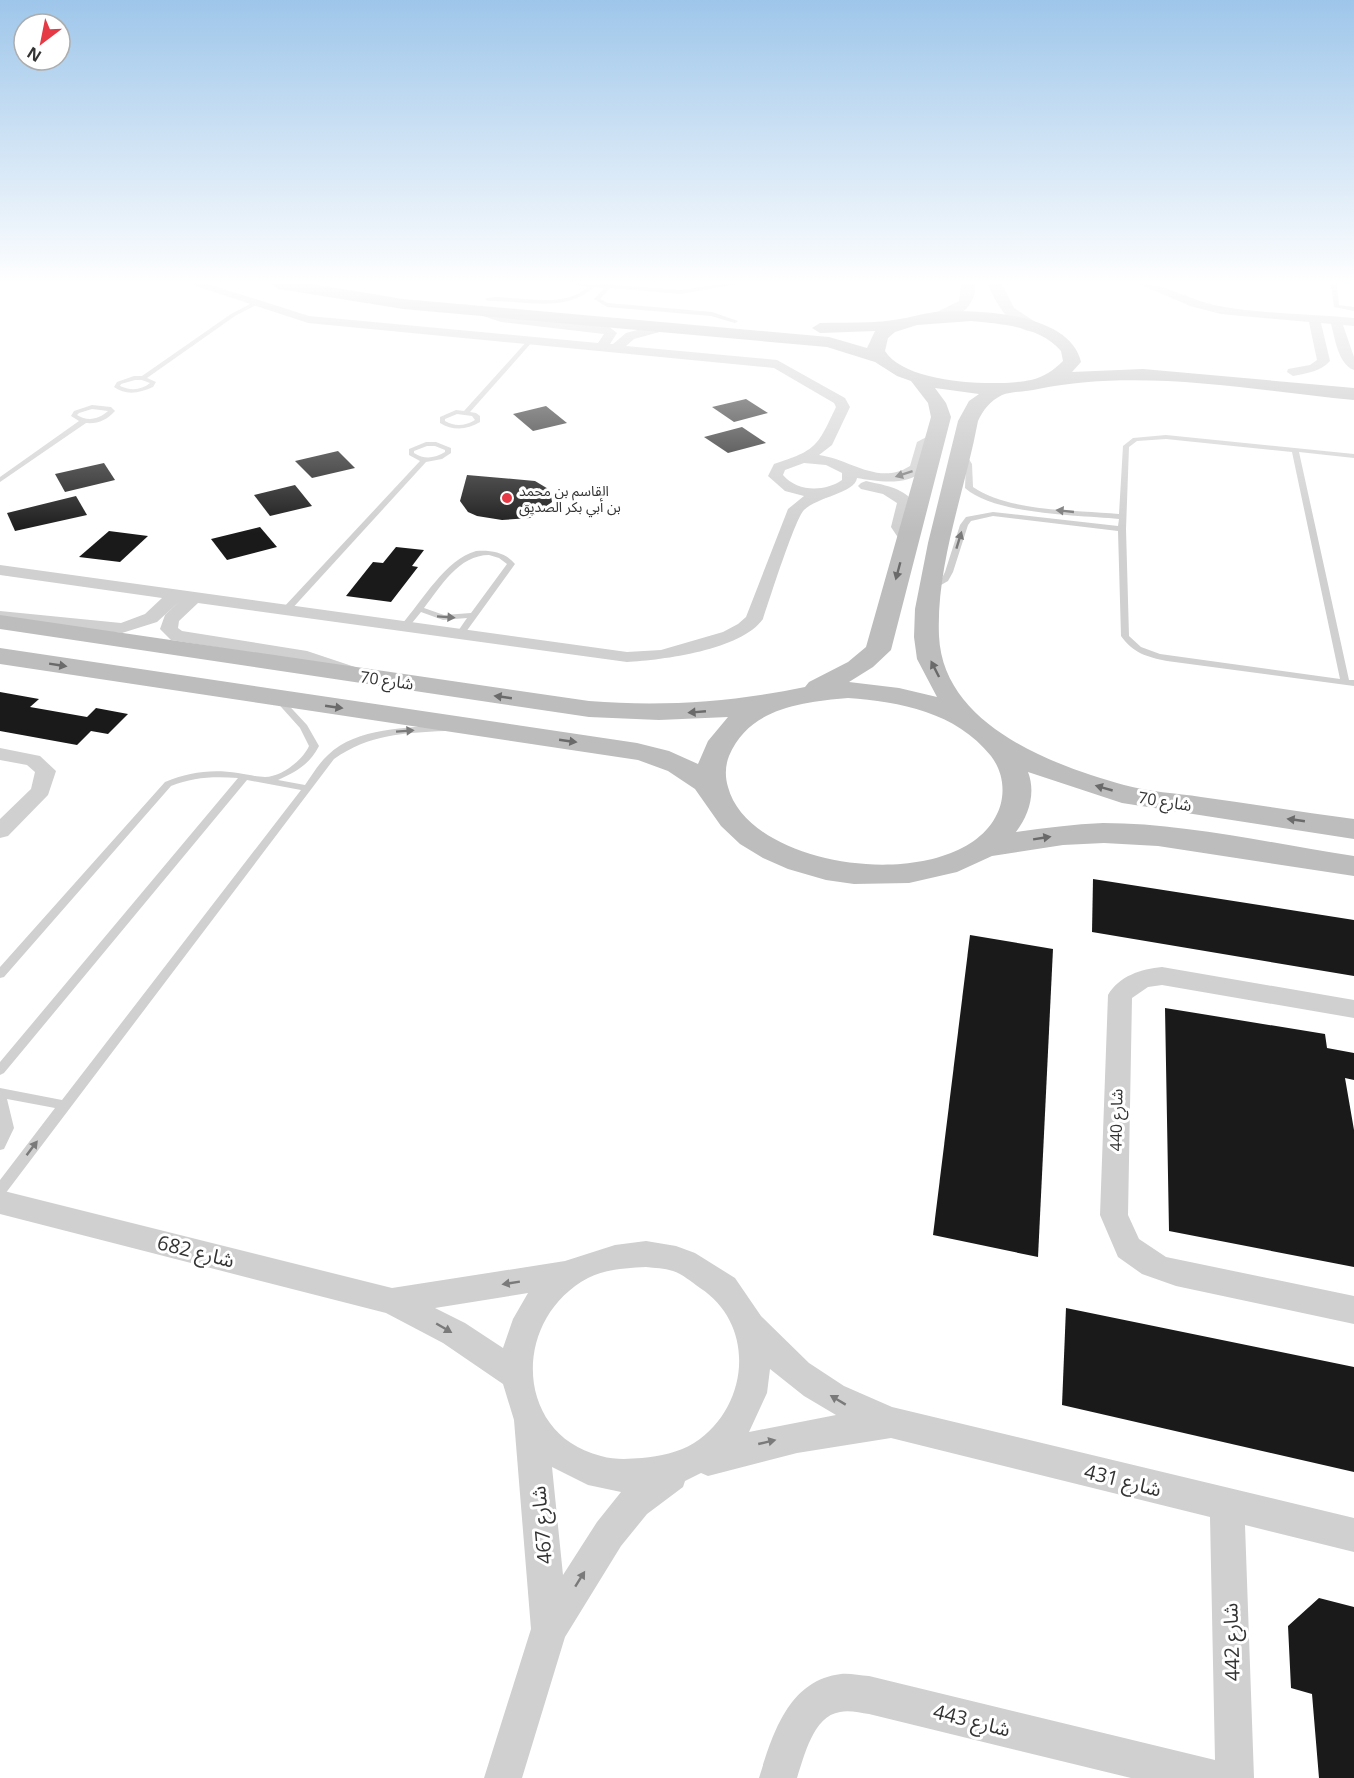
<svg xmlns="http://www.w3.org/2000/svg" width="1354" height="1778" font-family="'Open Sans','Noto Sans Arabic',sans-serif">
<rect width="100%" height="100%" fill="#fff"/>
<g fill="#1a1a1a">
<path d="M746,399l22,14 -34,9 -22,-15z"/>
<path d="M546,406l21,17 -34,8 -20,-17z"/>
<path d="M742,427l24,16 -38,10 -24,-16z"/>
<path d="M338,451l17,17 -43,10 -17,-17z"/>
<path d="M104,463l11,17 -50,12 -10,-18z"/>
<path d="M467,475l68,6 15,9 2,12 -22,16 -28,2 -25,-4 -9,-4 -8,-11z"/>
<path d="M295,485l17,21 -42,10 -16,-21z"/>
<path d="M76,496l11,19 -72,16 -8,-18z"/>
<path d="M260,527l17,20 -50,13 -16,-21z"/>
<path d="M109,531l39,5 -28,26 -41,-5z"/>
<path d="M396,547l28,3 -12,16 6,1 -27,35 -45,-6 27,-34 10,1z"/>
<path d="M0,692l39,7 -9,8 57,10 9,-9 32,6 -20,20 -17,-3 -14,14 -77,-14z"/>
<path d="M1093,879l261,41v56l-262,-44z"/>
<path d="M970,935l83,14 -15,308 -105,-22z"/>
<path d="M1165,1008l160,26 2,14 27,5v27l-9,-2 9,52v137l-185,-36z"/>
<path d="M1066,1308l288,59v105l-292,-67z"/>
<path d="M1319,1598l35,9v171h-35l-7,-84 -21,-6 -3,-62z"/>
</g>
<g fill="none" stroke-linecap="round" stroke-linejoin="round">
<g fill="#d0d0d0" fill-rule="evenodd">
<path d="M571,284h30l80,6 40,-6h16l-56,10 -71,-6 -10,11 8,4 104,9 26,9 -3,2 -24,-7 -104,-9 -13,-8 10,-11 -10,-1c-29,27 -70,13 -106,14l-3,-2c7,-3 16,-2 24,-1 27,1 57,8 79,-11z"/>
<path d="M1331,284h6l2,21 15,2v4l-20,-4z"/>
<path d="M256,301l2,3 -23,12 -88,62 9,4 -3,5c-13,6 -27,9 -39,0l3,-5 17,-6h8l89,-62zM135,380h7l8,3c-8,7 -20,8 -30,3l1,-2z"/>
<path d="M528,340l5,1 -63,71 6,1 4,3v6c-13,8 -27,9 -40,1v-6l16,-7 8,1zM457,414l15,2 3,4c-10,6 -20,7 -30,1v-2z"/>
<path d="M92,405l19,2 4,4c-8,9 -17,13 -29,12l-86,59v-5l79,-56 -8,-5 3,-5zM92,409l16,2c-9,8 -20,11 -31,4l2,-2z"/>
<path d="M1166,435l188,19v4l-55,-6 50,228h5v6l-187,-25c-20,-4 -34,-8 -46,-25l-3,-105 -125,-15 -22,5 -3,4 -15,47 -5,9 -14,8h-3l-4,-2 15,-9 3,-6 15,-47 6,-8 27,-5 125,14 1,-7c-40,-4 -124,-4 -154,-31l1,-24 -6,-10 1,-1h4l7,11 1,23c36,25 103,23 146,27l4,-68 10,-8zM1166,439l126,13 48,227 -180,-25 -19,-7 -12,-11 -3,-107 3,-82 8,-6z"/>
<path d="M426,442h10l15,6v5l-9,6 -16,3 -137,150h-6v-4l137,-147 -11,-6v-6zM427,446h8l10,4v2c-10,6 -20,8 -31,1v-2z"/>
<path d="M476,551c15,-1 29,1 39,13l-52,72h-3l-4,-2 11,-16 -24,2 -22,-8 -13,16h-6v-4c20,-23 44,-65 74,-73zM489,555l10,3 8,6 -36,49 -27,2 -20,-7c17,-22 35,-53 65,-53z"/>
<path d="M278,696l3,1 26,28 12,21c-9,18 -23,26 -41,34l27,5c7,-10 14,-22 23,-30 29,-28 79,-27 117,-30l5,3 -5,3c-42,2 -75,3 -111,28l-329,435 -5,1v-15l55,-72 -48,-9 7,29 -10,21 -4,1c0,-21 0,-41 0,-62l62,12 239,-310 -54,-10 -243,293 -4,2v-13l238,-284c-24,-2 -45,-1 -67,8l-167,191 -4,1v-11l165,-185c24,-10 47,-13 73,-9 8,1 19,4 27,4 16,0 38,-17 44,-31l-9,-18 -26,-29z"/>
</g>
<g fill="#d0d0d0" fill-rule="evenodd">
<path d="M190,284h18l101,32 289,27 6,-9 -103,-12 -24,-8v-6l26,7 105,11 9,7 -7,11h3l13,-11 37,-10 4,1v6l-33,9 -8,7 151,14 68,38 5,9 -18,38 -13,10c31,4 59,31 91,11l7,-24 19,-10 7,4 -14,11c-2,7 -2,18 -6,23 -14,17 -48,11 -66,8 -2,15 -40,19 -53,32 -9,9 -35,91 -41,109 -22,31 -100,41 -136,43l-429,-59 -19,18 -1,7 4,3 125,20 60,20 2,4 -2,4 -7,2 -57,-20 -132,-21 -11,-11 5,-14 16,-15 -24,22 -35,11 -122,-12v-10l121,12 24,-9 17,-16 -162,-23v-10l627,87 34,-2 62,-18 15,-8 8,-7 42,-108 16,-13 -19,-5 -17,-15 6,-12c43,-14 43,-17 62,-57l-2,-4 -60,-35 -466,-45zM804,463l22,2 16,8v7c-17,12 -45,12 -59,-5l2,-5z"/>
<path d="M1139,284c28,0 52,17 80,22 44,8 91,8 135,12v8l-11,-1 11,32v13c-16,-6 -19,-32 -23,-46l-10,-1 9,38c-10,11 -23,12 -37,15l-6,-4 1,-3 22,-4 7,-5 -8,-38 -88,-8 -31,-8z"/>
<path d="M866,481c17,4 35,6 47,20l-6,26 8,12 -2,3h-12l-10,-15 6,-24 -14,-9 -22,-5 -3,-3 3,-3z"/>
<path d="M0,748l40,8 16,15 -8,24 -40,41 -8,2v-19l31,-30 4,-17 -8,-7 -27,-5z"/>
<path d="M1162,967l192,33v18l-192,-33 -14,2 -16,11 -4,217 11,24 27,18 188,39v28l-178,-38 -34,-12 -24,-17 -18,-42 8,-220c11,-19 33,-26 54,-28z"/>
<path d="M0,1190l392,98 173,-27 50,-16 31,-4 30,5 19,7 40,25 26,38 48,47 35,23 48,21 462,111v34l-109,-27 9,253h-123l-262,-64c-9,-1 -19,-4 -29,-2 -27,4 -36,45 -43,66h-38c13,-42 29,-98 82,-104 9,-1 19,2 28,2l346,84 -5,-243 -319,-79 -94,15 -89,23 -7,-3 -16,8 -2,6 -36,27 -26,32 -56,91 -43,141h-38l47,-149 -17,-209 -11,-36 -60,-41 -57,-30 -386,-99zM646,1267c9,1 18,1 27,4 9,3 19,11 27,17 57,37 49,120 -6,155 -16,10 -34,13 -52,15 -14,1 -27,2 -41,-2 -87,-21 -90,-137 -13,-178 18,-9 39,-10 58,-11zM528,1293l-15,26 -10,29 -38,-25 -30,-15zM770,1369l34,27 32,19 -87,17 18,-39zM552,1467l36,18 33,7 -24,30 -34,53z"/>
</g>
<g fill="#d0d0d0" fill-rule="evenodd">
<path d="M961,284h14c3,21 -21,41 -42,36v-6l26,-13z"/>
<path d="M988,284h14l12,24 26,17 2,3 -2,3c-25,6 -45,-28 -52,-47z"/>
</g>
<path fill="#bdbdbd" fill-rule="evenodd" d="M271,284h41l91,15 426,38 38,11 8,-17 -55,2 -8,-5 8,-5c24,-1 50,1 74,-3 14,-2 27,-6 41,-8 41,-3 135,0 146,50l-9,10 71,-3 211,19v12c-103,-10 -213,-32 -316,-11 -10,3 -26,2 -36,6 -12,6 -19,15 -24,26 -13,70 -42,143 -39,215 4,89 113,129 185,149 25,7 52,8 77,12 51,7 102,15 153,22v20l-232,-36 -94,-31c8,21 1,43 -12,60 29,-4 58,-8 87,-9 81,0 171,21 251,33v20l-196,-30 -54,-3 -41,2 -71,11 -35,16 -48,11 -55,1 -28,-4 -38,-11 -25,-11 -23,-14 -19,-18 -26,-37 -27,-18 -30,-11 -638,-96v-16l637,95 32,8 29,13 10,-23 20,-24 -69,3 -70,-3 -589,-88v-14l589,86c74,6 144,1 216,-14l4,-5 39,-20 18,-15 65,-230 -3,-14 -17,-22 -14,-5 -22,-14 -48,-15 -424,-38 -124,-20zM971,321c30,3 69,5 90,30l2,10c-9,9 -19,16 -32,19 -34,7 -126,4 -146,-29l3,-13 7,-6 22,-7zM935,388l44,6 -10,7 -11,20 -30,122 -13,66 -1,28 3,22 20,38 -38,-9 -50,-6 24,-15 18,-17 60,-233 -5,-14zM848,698c52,4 108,14 143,58 10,13 14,30 10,47 -24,94 -249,74 -273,-16 -3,-10 -3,-21 1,-31 20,-48 73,-54 119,-58z"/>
</g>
<defs><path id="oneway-solid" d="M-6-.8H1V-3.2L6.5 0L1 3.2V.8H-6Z" transform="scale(1.5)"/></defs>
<g fill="#7a7a7a">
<use href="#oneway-solid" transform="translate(904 474) rotate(162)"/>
<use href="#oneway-solid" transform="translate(1065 511) rotate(-174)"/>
<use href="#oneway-solid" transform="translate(959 540) rotate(-73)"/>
<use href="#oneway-solid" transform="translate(446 617) rotate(4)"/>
<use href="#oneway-solid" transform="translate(405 731) rotate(-4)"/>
<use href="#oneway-solid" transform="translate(32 1148) rotate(-53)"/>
<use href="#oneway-solid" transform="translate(511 1283) rotate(171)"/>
<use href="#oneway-solid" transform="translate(444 1328) rotate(30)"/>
<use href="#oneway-solid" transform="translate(838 1400) rotate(-149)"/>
<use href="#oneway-solid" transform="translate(767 1442) rotate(-13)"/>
<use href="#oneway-solid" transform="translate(580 1579) rotate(-58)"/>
</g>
<g fill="#6a6a6a">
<use href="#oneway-solid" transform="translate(898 571) rotate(105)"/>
<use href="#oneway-solid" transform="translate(58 665) rotate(9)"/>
<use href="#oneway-solid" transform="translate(935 669) rotate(-117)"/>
<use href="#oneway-solid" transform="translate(503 697) rotate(-172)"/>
<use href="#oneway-solid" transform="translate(334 707) rotate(8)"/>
<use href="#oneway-solid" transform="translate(697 712) rotate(175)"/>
<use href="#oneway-solid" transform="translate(568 741) rotate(8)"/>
<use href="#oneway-solid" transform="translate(1104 788) rotate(-164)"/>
<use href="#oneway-solid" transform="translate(1296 820) rotate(-172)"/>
<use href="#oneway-solid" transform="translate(1042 838) rotate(-9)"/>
</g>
<linearGradient id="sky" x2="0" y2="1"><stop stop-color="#9ec6ea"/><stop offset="0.53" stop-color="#fff"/><stop offset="1" stop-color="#fff" stop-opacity="0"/></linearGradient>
<rect width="1354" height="533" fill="url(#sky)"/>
<circle fill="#e63946" stroke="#fff" stroke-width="2" cx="507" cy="498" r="6"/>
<g text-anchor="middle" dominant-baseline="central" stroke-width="6" stroke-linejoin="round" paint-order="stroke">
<g font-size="14" fill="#333" stroke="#fff" text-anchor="start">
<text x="519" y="490">القاسم بن محمد<tspan x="519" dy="16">بن أبي بكر الصديق</tspan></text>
</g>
<g font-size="16" fill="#333" stroke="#fff">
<text transform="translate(387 680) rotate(8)">شارع 70</text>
<text transform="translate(1165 801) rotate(9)">شارع 70</text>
<text transform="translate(1116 1120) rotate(-89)">شارع 440</text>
</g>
<g font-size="20" fill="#333" stroke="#fff">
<text transform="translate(196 1251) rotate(14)">شارع 682</text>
<text transform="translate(1123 1480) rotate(14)">شارع 431</text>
<text transform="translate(541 1525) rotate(-95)">شارع 467</text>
<text transform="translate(1231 1642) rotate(-92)">شارع 442</text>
<text transform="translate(972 1720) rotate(14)">شارع 443</text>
</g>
</g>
<g transform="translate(42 42) rotate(212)"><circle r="28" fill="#ffffff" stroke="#adadad" stroke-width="1.5"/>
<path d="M0-4.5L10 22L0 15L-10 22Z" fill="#e63946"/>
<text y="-9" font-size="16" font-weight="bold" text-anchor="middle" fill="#333333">N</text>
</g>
</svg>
